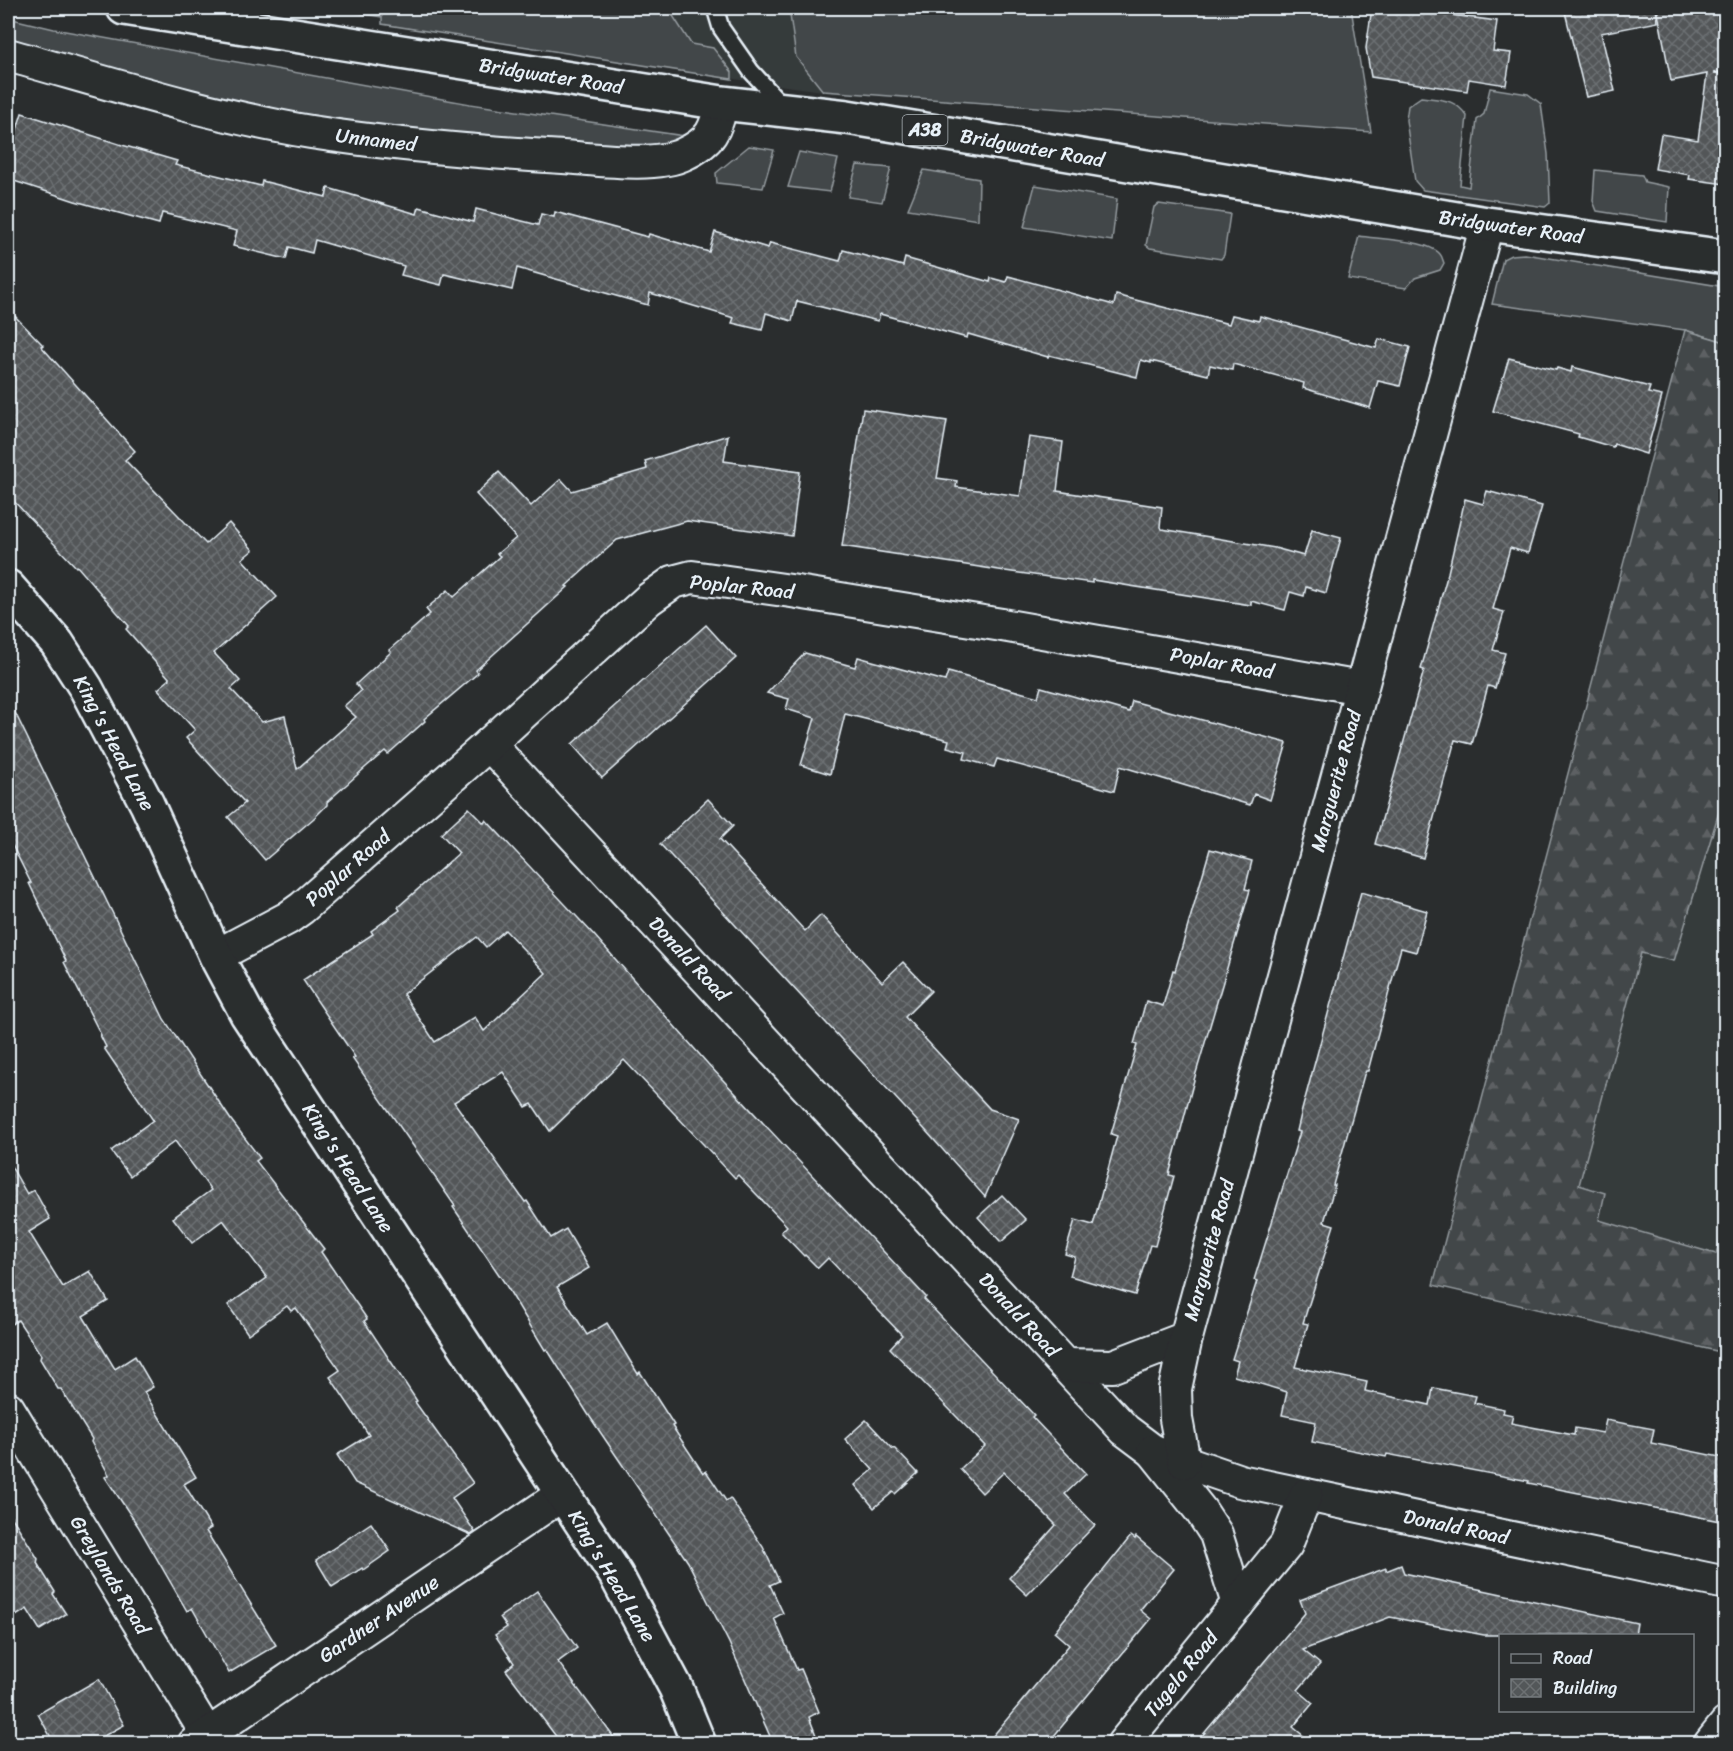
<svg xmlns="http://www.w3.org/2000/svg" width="1733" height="1751" font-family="Sriracha,sans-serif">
<defs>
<pattern id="forest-firs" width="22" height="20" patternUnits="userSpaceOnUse" patternTransform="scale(1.5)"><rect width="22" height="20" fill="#424648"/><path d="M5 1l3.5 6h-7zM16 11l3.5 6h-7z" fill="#5d6163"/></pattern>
<pattern id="building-cross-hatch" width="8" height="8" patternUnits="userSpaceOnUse" patternTransform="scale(1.5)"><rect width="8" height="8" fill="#535759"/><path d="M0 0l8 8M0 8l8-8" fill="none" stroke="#6c7072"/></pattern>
</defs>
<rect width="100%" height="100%" fill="#2a2d2e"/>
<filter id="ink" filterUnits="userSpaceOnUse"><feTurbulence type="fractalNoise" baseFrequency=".0167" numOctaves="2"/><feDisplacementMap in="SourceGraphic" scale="12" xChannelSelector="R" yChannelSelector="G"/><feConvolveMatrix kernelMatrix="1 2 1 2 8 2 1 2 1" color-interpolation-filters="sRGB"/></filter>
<g filter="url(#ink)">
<g fill="#363a3b">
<path d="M328,8h461l7,49 27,34 -154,-21 -287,-46v-7z"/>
<path d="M1726,342l-1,1011 -292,-68z"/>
</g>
<g fill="#424648" stroke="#959ca0" stroke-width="1.5">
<path d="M328,8h340l23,36 22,4 19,24v7l-350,-55v-7z"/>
<path d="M789,8h562l20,124 -548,-41 -27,-34z"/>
<path d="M8,18l46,11 416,75 214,32v4l-13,10 -365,-27 -298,-78z"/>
<path d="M1490,88l38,6 13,10 7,50 2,49 -5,4 -122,-17 -8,-9 -9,-61 2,-14 13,-9c21,3 33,1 46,19l-7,69 9,2 8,-67 7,-6z"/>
<path d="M749,146l25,4 -11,38 -46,-5 -1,-10z"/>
<path d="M799,152l39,7 -8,33 -42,-5z"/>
<path d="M857,165l34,3 -9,34 -34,-5z"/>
<path d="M924,170l55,9 -1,41 -70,-11z"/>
<path d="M1595,170l47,5 3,7 24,5 -2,35 -70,-11 -4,-10z"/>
<path d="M1035,185l82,14 -5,42 -88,-14z"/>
<path d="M1159,204l71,10 -6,41 -3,4 -71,-11 -4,-3 8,-38z"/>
<path d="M1359,236c18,3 69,4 81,18 2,2 3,7 4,9l-4,7 -25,8 -9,10 -58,-9z"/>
<path d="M1525,254l200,33v55l-40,-12 -193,-26 11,-45 8,-4z"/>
</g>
<path fill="url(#forest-firs)" stroke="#959ca0" stroke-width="1.5" d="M1685,330l40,12v450l-51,169 -33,-8 -62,232 26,8 -6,27 117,34 9,-32v131l-292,-68z"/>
<g fill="url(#building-cross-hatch)" stroke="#e8f1f8" stroke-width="1.5" fill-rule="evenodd">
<path d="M1372,8h26l99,13 -4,30 18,2 -5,32 -37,-6 -2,12 -96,-14 -5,-29z"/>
<path d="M1564,8h92l2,14 -57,11 14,58 -29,6z"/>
<path d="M1657,8h59l9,50v13l-12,2 12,1v110l-36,-5 1,-4 -35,-6 6,-35 37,6 9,-66 -36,7z"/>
<path d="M22,113l100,32 55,16 -2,4 86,21 1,-5 64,16 2,-9 89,26 2,-7 54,15 3,-13 62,16 3,-11 13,3 1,-5 93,25 1,-3 60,18 6,-20 53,16 2,-5 70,18 3,-11 60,16 2,-8 85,24 1,-4 15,4 2,-6 106,29 2,-10 113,29 3,-9 27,6 1,-5 116,32 3,-9 31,8 -10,39 -22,-5 -8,27 -67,-20 1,-5 -71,-19 -1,6 -22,-5 -2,10 -57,-14v2l-10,-3 -4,17 -88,-22 -1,2 -80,-23 -1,4 -87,-24 -2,7 -81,-20 -5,20 -26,-8 -4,17 -30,-7 2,-5 -84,-25 -2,12 -131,-37 -5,22 -68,-16 -3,11 -40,-10 3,-9 -89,-26 -3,13 -23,-6 -3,12 -53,-13 4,-15 -75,-18 -3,11 -11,-3 -73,-20 -67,-22v-21z"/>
<path d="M8,309l35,36 -2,1 94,105 -10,9 81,84 23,-21 24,27 -11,9 35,38 -63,56 26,28 -9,8 31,33 23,-6 12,53 59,-52 -12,-11 17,-15 -5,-7 35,-32 -2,-2 41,-36 -4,-5 22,-19 6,7 46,-41 -3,-2 19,-16 -40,-44 23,-22 32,34 30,-27 11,12 75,-22 -2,-8 83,-26 -4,26 76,11 -8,64 -105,-15 -70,19 -51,46 2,1 -92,83 2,3 -54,46 1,2 -37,33 -3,-3 -19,16 -39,35v3l-13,13 -49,42 -37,-43 17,-14 -59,-65 9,-8 -37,-41 12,-10 -44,-50 3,-3 -52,-60 -1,1 -68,-72z"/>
<path d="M1509,358l47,12 1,-2 14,4 1,-5 78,20 -2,6 14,3 -16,58 -32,-10 -1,3 -35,-10 1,-3 -86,-23z"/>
<path d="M863,409l84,12 -10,57 20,3 -1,6 64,9 9,-59 34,5 -6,49 105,16 -2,20 2,2 113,19 29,8 8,-26 29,8 -15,55 -20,-6 -2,9 -14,-4 -5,18 -34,-9v4l-159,-25v3l-80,-11 -170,-26z"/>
<path d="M1487,491l55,15 -14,47 -18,-5 -17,61 11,3 -11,38 12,3 -10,35 -7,-2 -16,58 -17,-4 -32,118 -48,-14 49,-174 -3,-1 27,-96 17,-74 18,5z"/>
<path d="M706,625l30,33 -134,120 -30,-34z"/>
<path d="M805,653l50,14 3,-10 87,24 3,-9 90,25 3,-10 88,25 3,-11 155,42 -17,57 -16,-6 -4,11 -130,-39 -6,25 -117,-32 -3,8 -30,-8 2,-7 -19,-5 2,-7 -104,-26 -15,60 -29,-9 14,-47 -29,-9 3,-10 -22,-6z"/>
<path d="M8,698l156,321 67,101 29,38 -4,3 68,88 -3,3 46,67 -3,2 53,80 -2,1 58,81 -21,15 23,34 -4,3 -116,-52 -18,-28 32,-20 -39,-58 10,-7 -44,-62 -5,3 -4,-5 -39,28 -20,-29 39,-27 -44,-58 -31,23 -19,-25 38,-28 -36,-49 -45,35 -19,-25 42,-31 -49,-72 2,-1 -6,-12h1l-37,-73 2,-1 -37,-78h2l-23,-46z"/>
<path d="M708,799l25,27 -13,13 85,92 16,-16 61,67 21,-20 28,29 -26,26 85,92 29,10 -34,78 -67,-75 -258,-278z"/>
<path d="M469,808l15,15 2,-3 108,115 114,129 218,233 -2,2 110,116 -2,2 54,57 -21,20 30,31 -68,70 -18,-17 47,-53 -52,-53 -22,21 -22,-24 25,-23 -95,-98 12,-13 -74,-77 -10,10 -13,-13 -1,1 -23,-24 6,-6 -49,-51 -3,3 -111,-118 -74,71 -18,-27 -6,3 -23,-35 -49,30 71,100 2,-1 24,37 15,-9 23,39 -32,19 30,48 20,-12 31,51 2,-2 34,53 -2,1 31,47 3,-2 20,30 4,-3 33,49 16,34 -9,4 13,28 -9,5 23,52 4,-1 18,43 -10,5 10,26h-46l-44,-100 -41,-81 -100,-148 -41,-65 -2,1 -41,-68 -51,-75 2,-1 -103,-148 3,-1 -52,-77 70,-46 -2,-3 29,-21 -2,-3 61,-54 -18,-19zM505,930l41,43 -62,58 -9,-14 -40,25 -32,-48 74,-57 9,10z"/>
<path d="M1210,849l42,12 -7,28 5,1 -56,190 -25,95 5,1 -19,70 -5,-1 -15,50 -65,-19 5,-19 -10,-3 10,-34 18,5 24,-89 -6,-2 26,-89 -3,-1 12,-43 17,5 10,-36 2,1z"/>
<path d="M1361,892l66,19 -11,41 -15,-4 -6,21 -27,102h-2l-2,4 -31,110h2l-11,37 10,3 -31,98 5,1 -13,43 72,15 -2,9 65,14 3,-17 43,8 -2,7 30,6 -1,4 10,2 -2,8 63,12 1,-7 28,5 3,-13 48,9 -3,14 74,15v64l-197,-39 1,-2 -142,-27 -1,3 -74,-15 4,-20 -34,-7 5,-23 -53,-16 4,-15 -6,-2 25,-78 -3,-1 46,-148 -3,-1 5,-21z"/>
<path d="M8,1161l19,33 7,-4 16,29 -21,13 34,55 27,-16 18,30 -25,15 32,53 20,-13 18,31 -9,5 52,85 -12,7 27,44 -5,3 70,114 -47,28 -37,-65 -5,3 -49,-85 -33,-49 4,-2 -18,-33 1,-3 -31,-50h-3l-18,-30 1,-4 -23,-35 -10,6z"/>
<path d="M1002,1195l24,25 -25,22 -23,-25z"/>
<path d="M866,1420l27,29 1,-1 24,25 -23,21 -2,-2 -19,16 -19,-23 18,-15 -28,-31z"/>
<path d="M8,1511l30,48 -1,4 18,29 -2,2 13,20 -26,16 -13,-21 -19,12z"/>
<path d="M371,1523l19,28 -27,19 -1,-2 -30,19 -16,-27z"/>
<path d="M1131,1536l4,3 1,-2 38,32 -34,41 11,9 -103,124h-61l82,-98 -15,-13z"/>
<path d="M1401,1565l3,8 233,50 -2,12h-151l-94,-18 -87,33 17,14 -22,26 15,13 -20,24 19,16h-116l109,-130 -5,-13 86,-32v3z"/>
<path d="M537,1591l40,57 -19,14 60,81h-57l-55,-73 8,-7 -19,-28 12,-8 -7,-10z"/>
<path d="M99,1679l25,46 -33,18h-37l-16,-29z"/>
</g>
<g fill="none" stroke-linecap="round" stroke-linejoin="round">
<g stroke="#e8f1f8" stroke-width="20">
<path id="lane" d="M715,8l6,20 30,43 31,34"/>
</g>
<g stroke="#e8f1f8" stroke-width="36">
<g id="street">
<path d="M8,55c100,28 200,60 303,77 83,13 168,20 252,25 32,2 93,11 121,-3 28,-13 31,-24 38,-51"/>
<path d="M489,744l636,686 28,21 87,30 486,102"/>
<path d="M216,956l72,-38 14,-10 187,-164 160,-145 24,-17 19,-5 99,14 211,34 359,63"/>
<path d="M1065,1365l48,1 73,-28"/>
<path d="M8,1408l191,313 10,23"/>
<path d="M1153,1451l48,60 15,23 22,70"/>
<path d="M1184,1462l-8,-43 -1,-30 11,-51 301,-1114"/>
<path d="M194,1744l369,-250"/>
<path d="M1123,1744l163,-199 20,-50"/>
<path d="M1710,1744l16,-20"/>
</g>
</g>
<g stroke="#e8f1f8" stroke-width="38">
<path id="secondary" d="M8,587l49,56 29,45 61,116 69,152 31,58 369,561 60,113 23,56"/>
</g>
<g stroke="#e8f1f8" stroke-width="38">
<path id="highway" d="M124,8l598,95 125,14 640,107 239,33"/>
</g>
<use href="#lane" stroke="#2a2d2e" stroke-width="15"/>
<use href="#street" stroke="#2a2d2e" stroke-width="32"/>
<use href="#secondary" stroke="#2a2d2e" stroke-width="33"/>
<use href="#highway" stroke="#2a2d2e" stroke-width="33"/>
</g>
</g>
<g text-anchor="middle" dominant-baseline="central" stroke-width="4.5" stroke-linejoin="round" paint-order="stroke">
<rect fill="#2a2d2e" stroke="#afb6bb" stroke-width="1.5" x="902.5" y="115" width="45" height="30" rx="4.5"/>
<g font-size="18" font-weight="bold" fill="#e8f1f8">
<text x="925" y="130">A38</text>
</g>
<g font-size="20" fill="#e8f1f8" stroke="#2a2d2e">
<text transform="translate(551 76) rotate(9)">Bridgwater Road</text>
<text transform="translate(376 140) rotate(7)">Unnamed</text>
<text transform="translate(1032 148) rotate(10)">Bridgwater Road</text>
<text transform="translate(1511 227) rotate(8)">Bridgwater Road</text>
<text transform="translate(742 587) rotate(6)">Poplar Road</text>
<text transform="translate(1222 663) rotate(10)">Poplar Road</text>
<text transform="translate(114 743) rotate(62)">King's Head Lane</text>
<text transform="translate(1336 781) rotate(-75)">Marguerite Road</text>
<text transform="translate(348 868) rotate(-41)">Poplar Road</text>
<text transform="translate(689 959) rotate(47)">Donald Road</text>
<text transform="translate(348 1168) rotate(57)">King's Head Lane</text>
<text transform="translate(1209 1250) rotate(-75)">Marguerite Road</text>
<text transform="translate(1019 1315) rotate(47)">Donald Road</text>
<text transform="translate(1456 1527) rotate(12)">Donald Road</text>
<text transform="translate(110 1575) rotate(59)">Greylands Road</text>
<text transform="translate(612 1576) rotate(59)">King's Head Lane</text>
<text transform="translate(379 1619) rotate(-34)">Gardner Avenue</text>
<text transform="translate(1181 1674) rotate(-51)">Tugela Road</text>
</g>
</g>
<rect width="1733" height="1751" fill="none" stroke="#2a2d2e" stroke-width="30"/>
<rect x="15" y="15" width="1703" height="1721" fill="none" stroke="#e8f1f8" stroke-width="2" filter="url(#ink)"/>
<rect x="1499" y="1634" width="195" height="78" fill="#2a2d2e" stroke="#767b7f" stroke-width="1.5"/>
<rect x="1511" y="1654" width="30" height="9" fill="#2a2d2e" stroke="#767b7f" stroke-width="1.5"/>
<text x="1553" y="1664" font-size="18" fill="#e8f1f8">Road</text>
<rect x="1511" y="1679" width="30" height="18" fill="url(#building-cross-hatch)" stroke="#767b7f" stroke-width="1.5"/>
<text x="1553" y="1694" font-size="18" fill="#e8f1f8">Building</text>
</svg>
